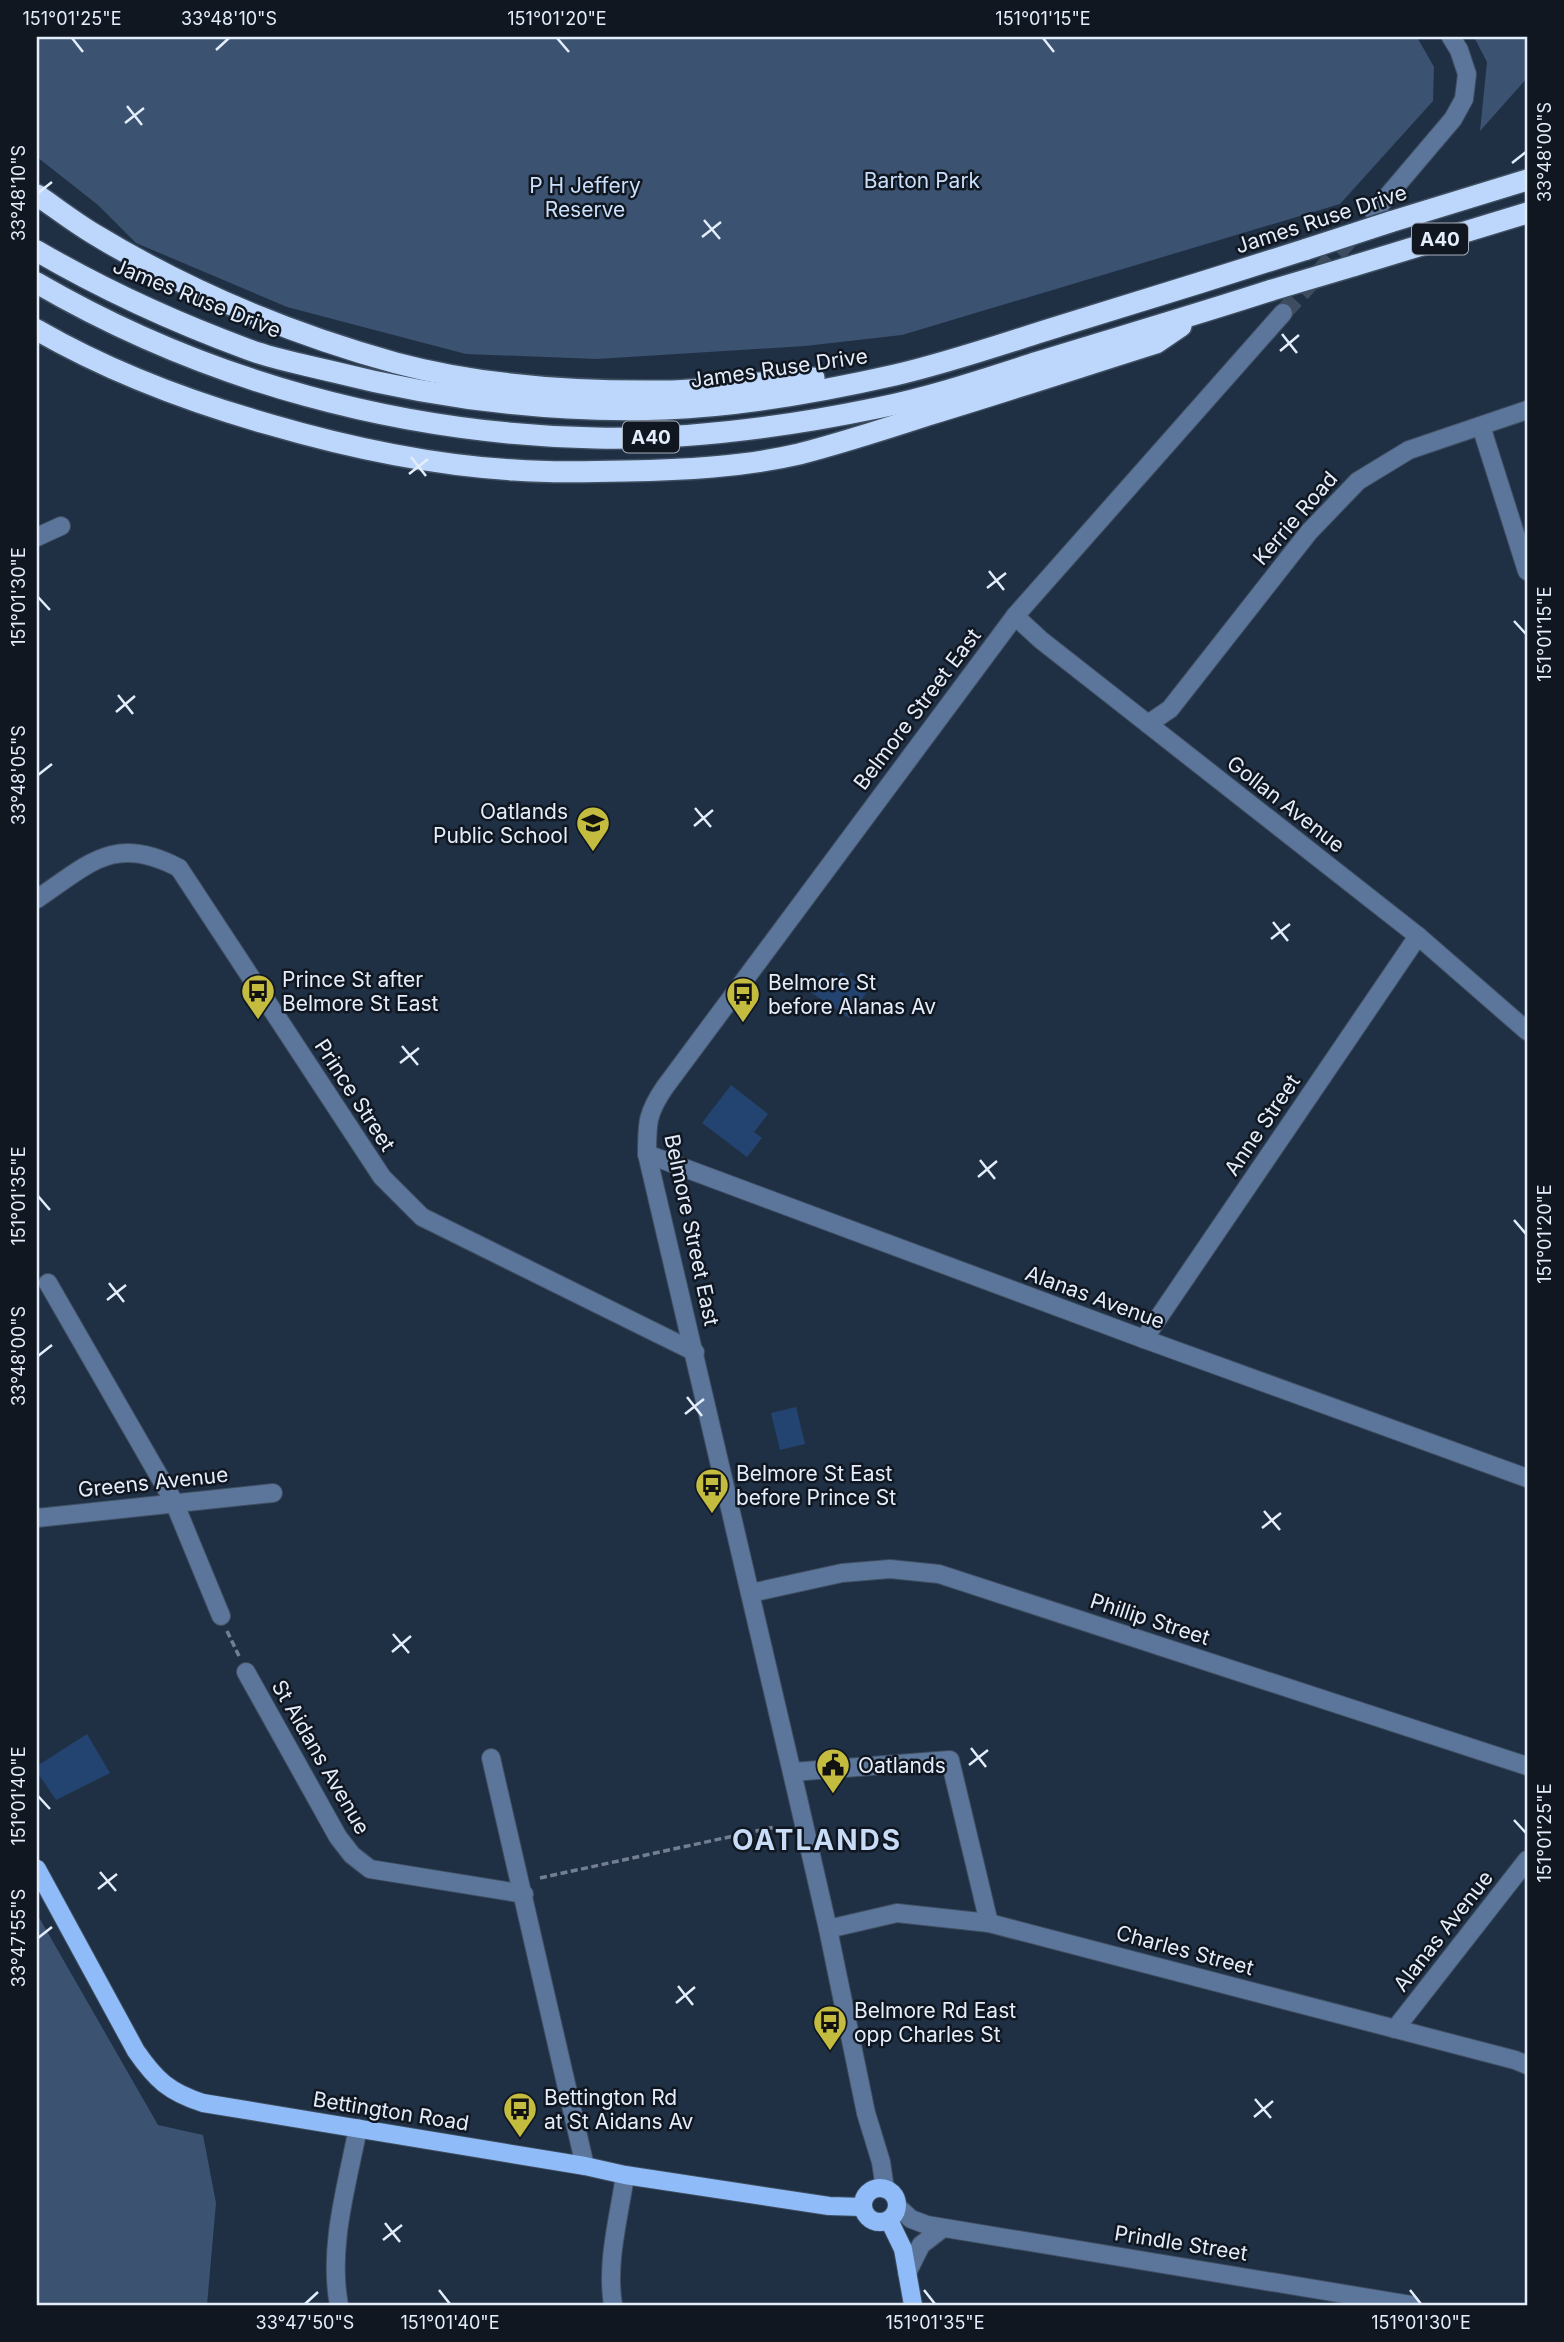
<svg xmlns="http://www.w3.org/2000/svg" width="1564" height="2342" font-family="Inter,sans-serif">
<rect width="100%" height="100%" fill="#203044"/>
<g fill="#3b5270">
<path d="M37,37h1380l17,30 -1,34 -93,103 -438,131 -97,11 -208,13 -131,-5 -179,-47 -151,-64 -38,-38 -61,-48z"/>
<path d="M1474,37h53v41l-47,53 7,-69z"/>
<path d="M37,1914l121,211 45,10 13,68 -9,102h-170z"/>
</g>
<g fill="#234470">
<path d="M841,972l27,18 -19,28 -40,-27 10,-16 14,9z"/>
<path d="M731,1085l37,29 -14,18 8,6 -15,19 -45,-34z"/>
<path d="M796,1407l9,37 -25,6 -9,-37z"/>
<path d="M87,1734l23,39 -54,27 -19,-28v-6z"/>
</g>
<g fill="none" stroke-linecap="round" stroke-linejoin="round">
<path stroke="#3d4c5f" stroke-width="18" stroke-dasharray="18 9" stroke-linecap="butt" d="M1283,313l72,-80"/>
<g stroke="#3f4e61" stroke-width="20">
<g id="minor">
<path d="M1374,212l79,-93 11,-20 3,-25 -8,-24 -8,-13"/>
<path d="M1481,426l46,145"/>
<path d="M37,537l24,-11"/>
<path d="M1015,616l26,24 107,84 270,212 109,95"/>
<path d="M1148,724l22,-15 139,-177 49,-51 51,-31 118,-40"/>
<path d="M37,899c53,-36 78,-65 142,-31l203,309 40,40 273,135"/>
<path d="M647,1154l497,185 383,139"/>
<path d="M48,1283l126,219 47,114"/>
<path d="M1144,1339l274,-403"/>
<path d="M37,1518l236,-25"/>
<path d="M751,1593l91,-20 48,-4 49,5 588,192"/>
<path d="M246,1672l92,165 14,18 18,14 154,25"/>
<path d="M491,1758l94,408"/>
<path d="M792,1772l158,-12 39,163"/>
<path d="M828,1929l69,-16 92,10 526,137 12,5"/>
<path d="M1395,2029l132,-169"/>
<path d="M885,2189l-4,-27 -15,-49 -38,-184 -31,-135 -150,-640c0,-31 0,-41 18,-67l350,-471 268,-303"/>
<path d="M897,2206l14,13 16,6 484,80"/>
<path d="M907,2273l14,-28 22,-17"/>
<path d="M339,2305c-11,-58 8,-120 19,-177"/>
<path d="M613,2305c-7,-43 6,-87 12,-130"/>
</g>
</g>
<g stroke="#3f4e61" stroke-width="20">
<g id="major">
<path d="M37,1869l99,182c20,29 33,41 67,52l382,63 40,9 204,31 33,1"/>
<circle cx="880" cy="2205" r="17"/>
<path d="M889,2220l14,29 10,56"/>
</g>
</g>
<g stroke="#3f4e61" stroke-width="24">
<g id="highway">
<path d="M37,195c19,13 37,27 57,39 94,57 197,100 302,129 86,23 181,29 269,28 50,-1 99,-10 149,-13"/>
<path d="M1390,222l137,-42"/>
<path d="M37,251c67,39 137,71 210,98 26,10 55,15 83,22 110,28 222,42 335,38 77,-3 155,-17 230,-34 56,-13 110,-32 165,-49 82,-25 165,-51 247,-77"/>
<path d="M1353,266l174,-53"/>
<path d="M37,283c169,98 363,151 559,155 94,2 189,-11 281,-30 55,-11 108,-29 161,-46 78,-24 157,-47 234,-72"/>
<path d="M37,330c73,42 150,71 231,94 82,24 161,41 246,46 37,3 74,2 111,1 57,-1 118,-4 174,-17 43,-11 86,-25 129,-39 76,-23 152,-48 228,-72l25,-17"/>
</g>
</g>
<g stroke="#727f91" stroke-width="3.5" stroke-dasharray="7 3.5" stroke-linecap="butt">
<path d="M227,1631l12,25"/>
<path d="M540,1878l235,-51"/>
</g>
<use href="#minor" stroke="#5b769a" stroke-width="18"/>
<use href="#major" stroke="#8fbcf8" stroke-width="18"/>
<use href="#highway" stroke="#bcd7fb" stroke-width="21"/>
<g stroke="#3f4e61" stroke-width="24" stroke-linecap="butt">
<g id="highway-bridge">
<path d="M1307,249l83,-27"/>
<path d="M1272,290l81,-24"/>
</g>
</g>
<use href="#highway-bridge" stroke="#bcd7fb" stroke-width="21"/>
</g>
<path fill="none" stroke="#e3edfb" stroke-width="2.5" d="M72,38l11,14M557,38l12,14M1043,38l11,14M216,50l13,-12M127,106l15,19M125,123l19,-15M1512,163l14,-11M38,193l14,-11M704,220l16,19M702,237l19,-15M1282,334l15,19M1280,351l19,-16M411,457l15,19M409,474l19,-15M989,571l15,19M987,588l19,-15M38,597l12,13M1514,621l12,13M118,695l15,19M116,712l19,-16M38,775l14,-11M695,808l16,19M694,826l19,-16M1273,922l15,19M1271,939l19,-15M402,1046l16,19M400,1063l19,-15M980,1160l15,19M978,1177l19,-16M38,1196l12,14M1514,1220l12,14M109,1283l15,19M107,1300l19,-15M38,1356l14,-11M687,1397l15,19M685,1414l19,-15M1264,1511l16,19M1262,1528l19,-15M393,1634l16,19M392,1652l19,-16M971,1748l15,19M969,1765l19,-15M38,1796l12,13M1514,1820l12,13M100,1872l16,19M98,1889l19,-15M38,1938l14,-11M678,1986l15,19M676,2003l19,-16M1255,2099l16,19M1254,2117l19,-16M385,2223l15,19M383,2240l19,-15M439,2290l11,14M924,2290l11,14M1410,2290l11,14M305,2304l13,-12"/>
<defs>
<g id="school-pin" transform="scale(1.75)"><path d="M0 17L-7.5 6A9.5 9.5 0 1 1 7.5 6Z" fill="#c4bc3e" stroke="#101721"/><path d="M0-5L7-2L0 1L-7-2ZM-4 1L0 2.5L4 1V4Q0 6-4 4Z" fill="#111"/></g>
<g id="bus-pin" transform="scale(1.75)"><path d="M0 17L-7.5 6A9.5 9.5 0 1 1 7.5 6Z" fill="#c4bc3e" stroke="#101721"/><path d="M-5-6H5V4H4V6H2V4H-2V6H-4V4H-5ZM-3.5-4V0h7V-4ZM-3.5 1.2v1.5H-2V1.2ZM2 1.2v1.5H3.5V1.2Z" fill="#111"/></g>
<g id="civic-pin" transform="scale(1.75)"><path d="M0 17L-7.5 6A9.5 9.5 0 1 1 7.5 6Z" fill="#c4bc3e" stroke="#101721"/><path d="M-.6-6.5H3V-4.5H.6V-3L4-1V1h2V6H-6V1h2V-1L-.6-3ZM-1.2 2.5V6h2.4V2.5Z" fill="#111"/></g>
</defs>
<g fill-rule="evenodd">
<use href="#school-pin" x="593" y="823"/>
<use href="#bus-pin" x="258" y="991"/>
<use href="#bus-pin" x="743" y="994"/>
<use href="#bus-pin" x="712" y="1485"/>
<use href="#civic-pin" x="833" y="1765"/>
<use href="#bus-pin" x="830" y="2022"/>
<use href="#bus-pin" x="520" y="2109"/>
</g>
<g text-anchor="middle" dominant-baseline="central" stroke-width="5" stroke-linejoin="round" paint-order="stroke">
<g fill="#101721" stroke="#a4adba" stroke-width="2">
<rect x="1412" y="223.5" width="56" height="31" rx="5"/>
<rect x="623" y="421.5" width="56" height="31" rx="5"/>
</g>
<g font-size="19" font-weight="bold" fill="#e3edfb">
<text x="1440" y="239">A40</text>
<text x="651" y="437">A40</text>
</g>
<g font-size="21" fill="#cadffc" stroke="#101721">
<text x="922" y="180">Barton Park</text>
<text x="585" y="185">P H Jeffery<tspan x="585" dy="24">Reserve</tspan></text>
</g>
<g font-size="21" fill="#e3edfb" stroke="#101721">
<text transform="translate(1321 219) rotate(-18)">James Ruse Drive</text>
<text transform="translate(197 298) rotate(22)">James Ruse Drive</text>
<text transform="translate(779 368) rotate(-8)">James Ruse Drive</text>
<text transform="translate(1295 518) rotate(-49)">Kerrie Road</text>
<text transform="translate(917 709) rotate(-53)">Belmore Street East</text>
<text transform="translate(1286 804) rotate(38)">Gollan Avenue</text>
<text transform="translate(355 1095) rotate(57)">Prince Street</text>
<text transform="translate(1262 1125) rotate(-56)">Anne Street</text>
<text transform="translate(692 1230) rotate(78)">Belmore Street East</text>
<text transform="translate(1095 1297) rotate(20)">Alanas Avenue</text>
<text transform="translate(153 1482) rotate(-6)">Greens Avenue</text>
<text transform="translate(1150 1619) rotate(18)">Phillip Street</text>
<text transform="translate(321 1757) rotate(60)">St Aidans Avenue</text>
<text transform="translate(1443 1931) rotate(-52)">Alanas Avenue</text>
<text transform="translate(1185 1950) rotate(15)">Charles Street</text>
<text transform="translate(391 2111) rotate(9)">Bettington Road</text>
<text transform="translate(1181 2243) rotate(9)">Prindle Street</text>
</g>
<g font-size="21" fill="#e3edfb" stroke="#101721" text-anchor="start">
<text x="568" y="811" text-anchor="end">Oatlands<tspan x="568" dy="24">Public School</tspan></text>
<text x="282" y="979">Prince St after<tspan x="282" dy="24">Belmore St East</tspan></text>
<text x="768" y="982">Belmore St<tspan x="768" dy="24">before Alanas Av</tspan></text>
<text x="736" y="1473">Belmore St East<tspan x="736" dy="24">before Prince St</tspan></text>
<text x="858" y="1765">Oatlands</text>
<text x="854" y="2010">Belmore Rd East<tspan x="854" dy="24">opp Charles St</tspan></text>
<text x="544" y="2097">Bettington Rd<tspan x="544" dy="24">at St Aidans Av</tspan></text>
</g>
<g font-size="28" font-weight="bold" letter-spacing="2" fill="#c8dcf7" stroke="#101721">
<text x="817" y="1840">OATLANDS</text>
</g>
</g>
<rect width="1564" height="2342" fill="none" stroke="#101721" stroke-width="77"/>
<rect x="38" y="38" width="1488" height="2266" fill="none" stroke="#e3edfb" stroke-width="2.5"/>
<g font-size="18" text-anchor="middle" fill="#e3edfb">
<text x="72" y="25">151°01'25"E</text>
<text x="229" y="25">33°48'10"S</text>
<text x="557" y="25">151°01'20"E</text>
<text x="1043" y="25">151°01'15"E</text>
<text transform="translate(1545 152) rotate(-90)" y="6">33°48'00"S</text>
<text transform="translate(19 193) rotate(-90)" y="6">33°48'10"S</text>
<text transform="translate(19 597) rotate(-90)" y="6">151°01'30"E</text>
<text transform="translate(1545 634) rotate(-90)" y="6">151°01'15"E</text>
<text transform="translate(19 775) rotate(-90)" y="6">33°48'05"S</text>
<text transform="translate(19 1196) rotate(-90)" y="6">151°01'35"E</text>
<text transform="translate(1545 1234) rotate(-90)" y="6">151°01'20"E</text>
<text transform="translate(19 1356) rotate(-90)" y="6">33°48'00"S</text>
<text transform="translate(19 1796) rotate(-90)" y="6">151°01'40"E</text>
<text transform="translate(1545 1833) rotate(-90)" y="6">151°01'25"E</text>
<text transform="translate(19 1938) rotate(-90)" y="6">33°47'55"S</text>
<text x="305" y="2329">33°47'50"S</text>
<text x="450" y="2329">151°01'40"E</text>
<text x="935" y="2329">151°01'35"E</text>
<text x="1421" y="2329">151°01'30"E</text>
</g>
</svg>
